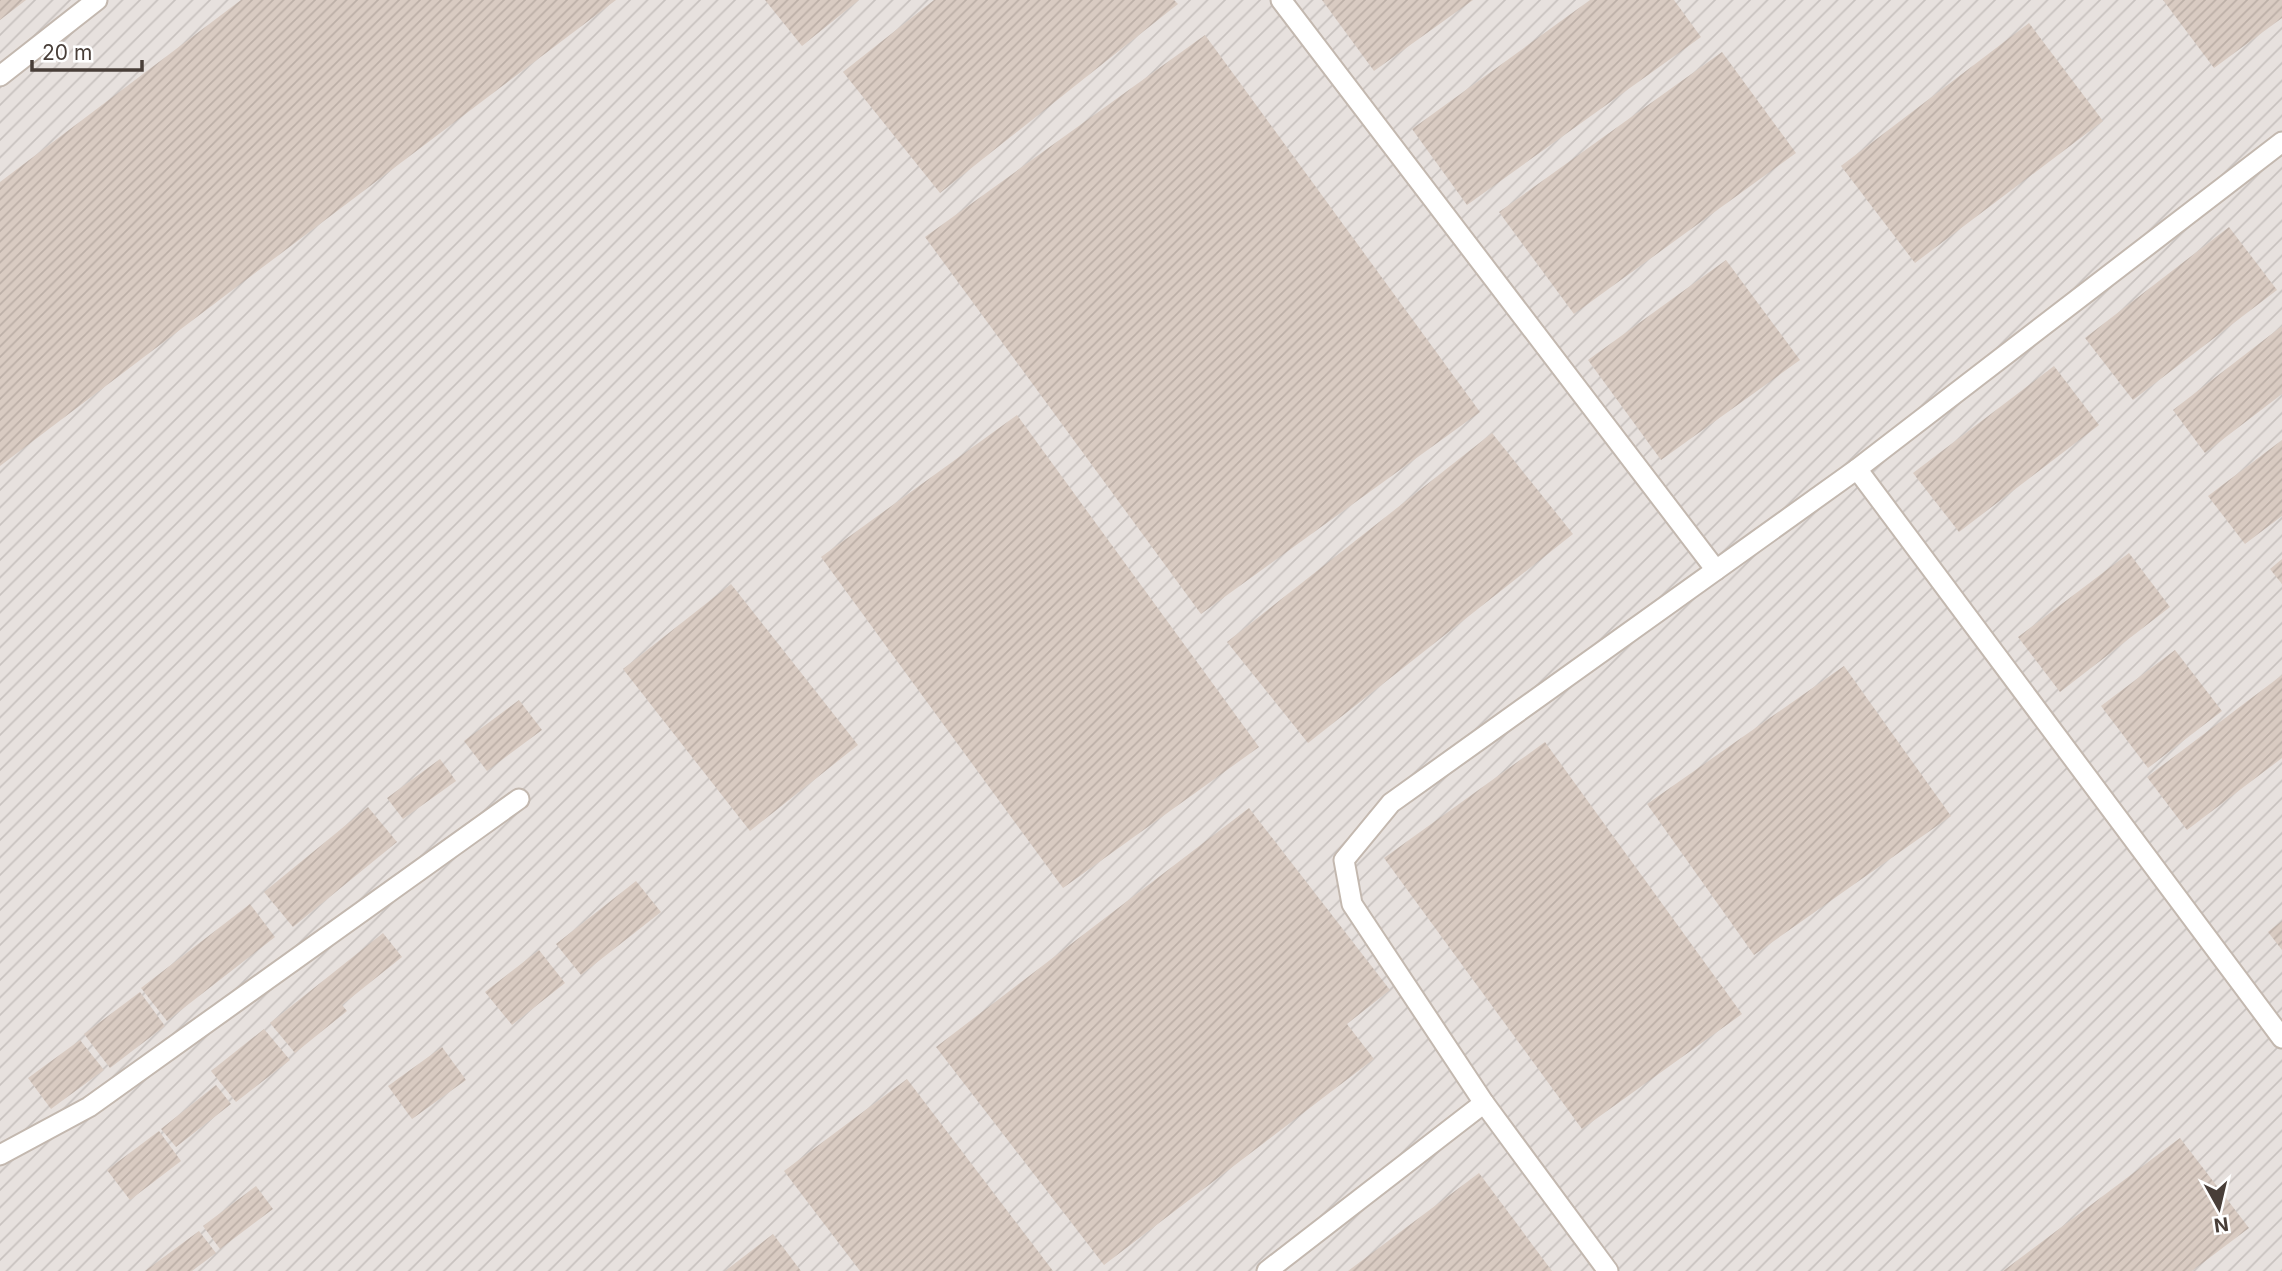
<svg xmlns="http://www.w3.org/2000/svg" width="2282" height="1271" font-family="Inter,sans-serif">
<defs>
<pattern id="industrial-furrows" width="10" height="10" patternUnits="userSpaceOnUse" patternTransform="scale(1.75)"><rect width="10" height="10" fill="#e7e1de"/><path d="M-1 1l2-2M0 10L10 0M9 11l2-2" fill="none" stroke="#c8c2bf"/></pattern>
<pattern id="building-hatch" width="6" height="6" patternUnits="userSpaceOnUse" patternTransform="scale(1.75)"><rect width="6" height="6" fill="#d9cbc2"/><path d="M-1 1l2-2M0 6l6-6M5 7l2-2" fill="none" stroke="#bcafa7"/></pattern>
</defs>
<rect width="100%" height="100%" fill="#f4efe9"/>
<rect fill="url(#industrial-furrows)" x="0" y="0" width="2282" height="1271"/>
<g fill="url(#building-hatch)">
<path d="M0,0h26l-26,20z"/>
<path d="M241,0h375l-616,466v-284z"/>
<path d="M765,0h94l-57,46z"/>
<path d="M934,0h240l4,4 -238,189 -97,-121z"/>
<path d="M1322,0h151l-99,71z"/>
<path d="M1590,0h84l27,37 -234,168 -55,-76z"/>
<path d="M2163,0h119v18l-68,50z"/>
<path d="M2029,23l74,98 -188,142 -74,-97z"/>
<path d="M1205,35l275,377 -279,202 -276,-377z"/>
<path d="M1722,52l74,101 -222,161 -75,-102z"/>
<path d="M2229,227l48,63 -144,110 -48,-62z"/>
<path d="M1726,260l74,100 -139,100 -73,-100z"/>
<path d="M2282,326v68l-77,59 -32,-43z"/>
<path d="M2054,366l45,59 -140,107 -46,-59z"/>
<path d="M1017,415l242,332 -196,141 -242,-331z"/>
<path d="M1492,433l81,101 -265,209 -81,-101z"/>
<path d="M2282,440v76l-37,28 -37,-48z"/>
<path d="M2129,553l41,54 -110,85 -42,-55z"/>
<path d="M2282,559v25l-12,-15z"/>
<path d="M731,584l127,161 -108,86 -127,-162z"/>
<path d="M2175,650l47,61 -74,57 -47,-62z"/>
<path d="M1844,666l107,150 -197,139 -107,-151z"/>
<path d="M2282,675v83l-95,72 -40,-53z"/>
<path d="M519,700l23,30 -55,41 -23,-30z"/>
<path d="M1545,742l197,272 -160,115 -198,-271z"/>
<path d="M440,759l16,22 -53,38 -16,-21z"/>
<path d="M368,807l29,35 -104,85 -29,-35z"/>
<path d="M1249,808l141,182 -43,34 27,35 -270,206 -168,-218z"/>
<path d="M636,881l25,31 -80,63 -25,-31z"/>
<path d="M250,904l25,33 -108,84 -26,-33z"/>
<path d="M2282,921v29l-14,-18z"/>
<path d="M383,933l19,24 -60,48 5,6 -52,42 -25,-30z"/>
<path d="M539,950l26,33 -53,42 -27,-33z"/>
<path d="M140,992l25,34 -55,42 -26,-34z"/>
<path d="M264,1029l26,31 -54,42 -25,-31z"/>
<path d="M80,1040l24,30 -53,39 -23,-31z"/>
<path d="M442,1047l24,33 -54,39 -24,-33z"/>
<path d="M907,1079l146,192h-193l-76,-100z"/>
<path d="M216,1085l15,19 -55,43 -15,-18z"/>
<path d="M159,1131l22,30 -51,39 -23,-30z"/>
<path d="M2180,1138l69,90 -57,43h-189z"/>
<path d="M1479,1173l73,98h-204z"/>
<path d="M256,1186l17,23 -53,40 -17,-23z"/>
<path d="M199,1231l17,22 -24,18h-47z"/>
<path d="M773,1234l28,37h-76z"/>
</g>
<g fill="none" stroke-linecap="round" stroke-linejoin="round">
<g stroke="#c3b8af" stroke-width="23">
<g id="lane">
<path d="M1281,0l435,570"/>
<path d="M0,76l97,-76"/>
<path d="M1857,469l425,569"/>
<path d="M0,1155l89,-48 430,-308"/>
<path d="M1267,1271l217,-168"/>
<path d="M1608,1271l-124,-168 -132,-199 -8,-44 47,-57 466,-334 425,-327"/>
</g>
</g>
<use href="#lane" stroke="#fff" stroke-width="19"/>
</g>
<g transform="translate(2219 1208) rotate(172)" stroke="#ffffff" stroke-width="5" paint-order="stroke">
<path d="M0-5L12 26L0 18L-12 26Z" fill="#483e38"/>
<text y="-10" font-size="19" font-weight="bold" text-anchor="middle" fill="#483e38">N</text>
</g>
<path d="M32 60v10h110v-10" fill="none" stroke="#483e38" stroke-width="3.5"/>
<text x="42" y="60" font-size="21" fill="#483e38" stroke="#ffffff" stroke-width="5" paint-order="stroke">20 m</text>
</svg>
